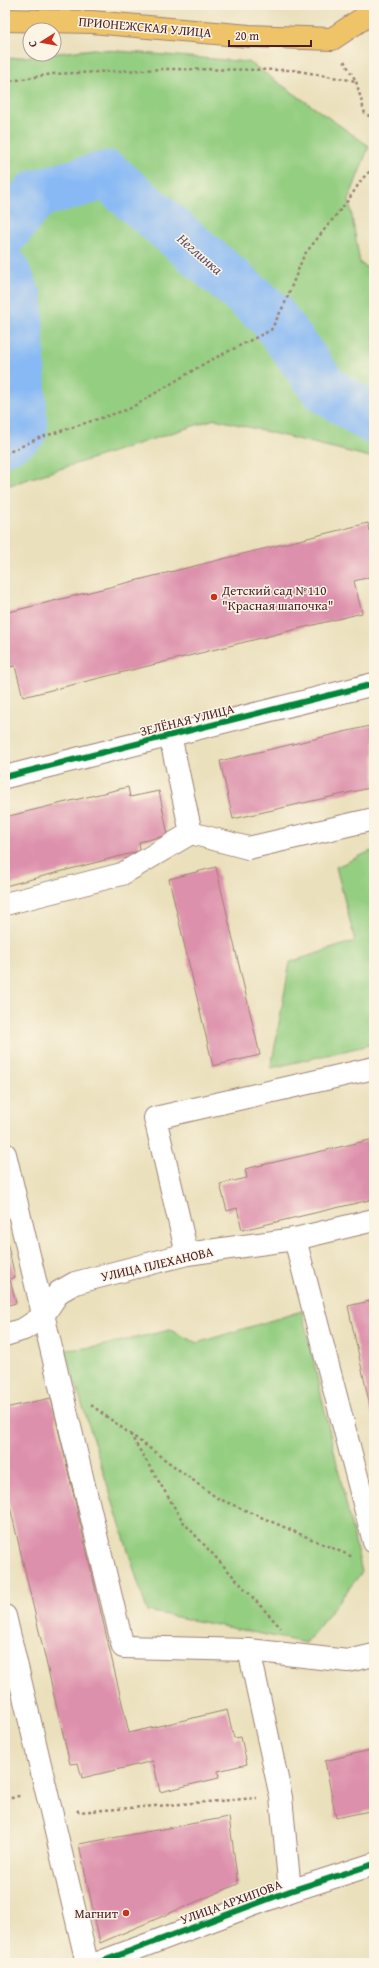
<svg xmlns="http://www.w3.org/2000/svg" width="379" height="1968" font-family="'Gentium Book Plus',serif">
<rect width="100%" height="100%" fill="#fcf5e5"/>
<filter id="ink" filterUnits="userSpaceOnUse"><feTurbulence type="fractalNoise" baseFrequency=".025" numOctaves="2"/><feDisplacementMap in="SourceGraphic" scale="8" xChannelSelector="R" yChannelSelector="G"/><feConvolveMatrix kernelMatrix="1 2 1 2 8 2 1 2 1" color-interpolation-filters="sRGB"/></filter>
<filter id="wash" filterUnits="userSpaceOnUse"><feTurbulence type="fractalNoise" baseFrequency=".012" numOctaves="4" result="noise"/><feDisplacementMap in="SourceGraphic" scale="16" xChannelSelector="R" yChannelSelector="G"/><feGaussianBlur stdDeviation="0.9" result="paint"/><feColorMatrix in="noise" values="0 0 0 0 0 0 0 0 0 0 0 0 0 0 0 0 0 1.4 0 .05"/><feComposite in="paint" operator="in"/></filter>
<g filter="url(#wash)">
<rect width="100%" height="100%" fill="#eae0bc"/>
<g fill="#94ce81" stroke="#6f7656">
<path d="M94,49l155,13 120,84 -20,53 11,64 14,9v186l-159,-39 -208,67 -2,7v-434z"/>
<path d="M371,851l3,2v191l-103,24 19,-106 65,-21 -19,-74z"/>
<path d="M302,1311l60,261 -56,71 -159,-32 -82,-261 31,-3 74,-17 27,13z"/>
</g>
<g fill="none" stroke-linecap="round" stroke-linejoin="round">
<g stroke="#88b9f4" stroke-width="49">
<path d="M5,232l31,-38 71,-19 164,140 54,74 49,31"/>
<path d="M5,270l13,30 5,130 -18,11"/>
</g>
</g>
<g id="blocks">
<g fill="#dd90ac">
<path d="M368,523l6,24v29l-20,5 8,32 -339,84 -8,-31 -10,2v-55z"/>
<path d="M374,725v62l-141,32 -13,-58z"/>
<path d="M128,787l2,10 29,-6 9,44 -29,7 1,9 -135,35v-69z"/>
<path d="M216,867l44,188 -47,11 -44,-187z"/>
<path d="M374,1139v60l-132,31 -5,-22 -10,3 -7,-27 27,-6 -2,-9z"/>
<path d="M6,1237l9,40 -5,2 6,24 -11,3z"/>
<path d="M374,1300v120h-1l-25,-114z"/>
<path d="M51,1398l78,335 98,-23 7,28 7,-1 6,27 -29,7 1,7 -59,14 -7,-31 -71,17 -4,-15 -8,1 -65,-279v-77z"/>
<path d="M374,1749v61l-38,8 -11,-57z"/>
<path d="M229,1817l9,67 -138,59 -21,-99z"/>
</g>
</g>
</g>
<g filter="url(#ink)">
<use href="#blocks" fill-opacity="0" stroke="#9a8074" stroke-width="1"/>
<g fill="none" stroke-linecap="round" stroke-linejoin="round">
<g stroke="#9a8074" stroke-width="24">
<g id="minor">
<path d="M170,735l21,98"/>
<path d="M5,777l369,-93"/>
<path d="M5,904l117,-30 69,-41 57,15 126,-29"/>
<path d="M5,1154c38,165 79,328 118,493l126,3 99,11 26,-6"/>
<path d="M295,1239l79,303"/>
<path d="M187,1254l-32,-136 219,-50"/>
<path d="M5,1335l19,-6 18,-12 17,-25 16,-9 112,-29 108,-15 79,-19"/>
<path d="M5,1616l82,347"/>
<path d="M249,1650l32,147 9,94"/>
<path d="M98,1963l192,-72 84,-27"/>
</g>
</g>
<g stroke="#9a8074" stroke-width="24">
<path id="major" d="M5,20l87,2 157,14 83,3 42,-28"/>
</g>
<g stroke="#9a8074" stroke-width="2.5" stroke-dasharray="3 3" stroke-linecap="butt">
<path d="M344,61l12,20 9,33 9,4"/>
<path d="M5,82l47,-8 113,-5 127,1 64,11"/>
<path d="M5,454l34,-16 90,-29 78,-47 64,-32 14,-27 19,-48 45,-56 13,-20 12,-12"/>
<path d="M91,1405l126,93 136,59"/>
<path d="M130,1434l54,89 97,105"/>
<path d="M5,1800l17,-5"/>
<path d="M77,1810l2,2 178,-14"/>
</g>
<use href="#minor" stroke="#fff" stroke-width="22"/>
<use href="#major" stroke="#efc469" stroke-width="22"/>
<g stroke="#fcf5e5" stroke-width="8">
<g id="cycleway">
<path d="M5,777l369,-93"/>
<path d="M98,1963l192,-72 84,-27"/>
</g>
</g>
<use href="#cycleway" stroke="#00873e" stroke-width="6"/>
</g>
</g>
<g fill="#c8321e" stroke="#fcf5e5" stroke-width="1.5">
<circle cx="214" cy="597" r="4"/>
<circle cx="126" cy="1913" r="4"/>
</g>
<g text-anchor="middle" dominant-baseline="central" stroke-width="3" stroke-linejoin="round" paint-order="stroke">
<g font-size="13" fill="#4a1f2b" stroke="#fcf5e5">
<text transform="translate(145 27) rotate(5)">ПРИОНЕЖСКАЯ УЛИЦА</text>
<text transform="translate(187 720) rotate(-14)">ЗЕЛЁНАЯ УЛИЦА</text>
<text transform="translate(157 1264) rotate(-13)">УЛИЦА ПЛЕХАНОВА</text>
<text transform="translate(231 1902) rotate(-20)">УЛИЦА АРХИПОВА</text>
</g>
<g font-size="13" fill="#4a1f2b" stroke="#fcf5e5" text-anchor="start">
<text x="222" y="590">Детский сад №110<tspan x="222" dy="15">"Красная шапочка"</tspan></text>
<text x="118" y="1913" text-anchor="end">Магнит</text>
</g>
<g font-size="14" font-style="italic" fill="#5d4d67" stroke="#fcf5e5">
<text transform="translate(200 254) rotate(41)">Неглинка</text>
</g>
</g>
<rect width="379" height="1968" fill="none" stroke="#fcf5e5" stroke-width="20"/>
<g transform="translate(42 42) rotate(259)"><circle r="19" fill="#fcf5e5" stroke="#b59f9b"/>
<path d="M0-3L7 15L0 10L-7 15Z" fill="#c8321e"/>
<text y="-6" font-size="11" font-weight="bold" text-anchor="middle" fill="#4a1f2b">С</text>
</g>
<path d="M229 40v6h82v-6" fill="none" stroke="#4a1f2b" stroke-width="2"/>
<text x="235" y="40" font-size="12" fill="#4a1f2b" stroke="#fcf5e5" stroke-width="3" paint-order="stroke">20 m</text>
</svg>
